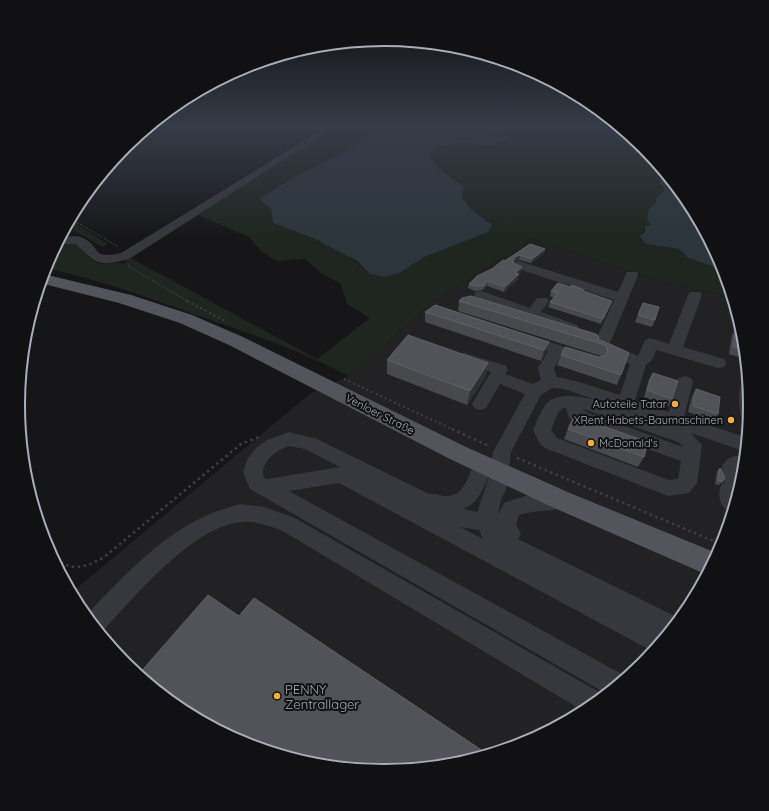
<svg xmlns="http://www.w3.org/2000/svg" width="769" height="811" font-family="Quicksand,sans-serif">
<rect width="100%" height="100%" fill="#161618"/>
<path fill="#222225" d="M532,239l118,39 83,20 11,36 7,72 -7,71 -21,69 -34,63 -46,56 -55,45 -63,34 -69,21h-143l-69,-21 -63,-34 -56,-46 -45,-55 -9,-16 240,-200 38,-17 83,-73z"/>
<g fill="#1e261f">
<path d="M337,126h36c-4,20 -57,39 -75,49 -13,7 -26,16 -39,24l12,10 2,14c34,13 71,25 97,51l30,-1 83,-56 -13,-9 -8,-11 2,-11 -24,-16 -10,-13 1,-7c9,-3 19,-6 28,-7 21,-1 31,9 51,-6l-5,-3 -17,1 -9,-3 10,-6h129l26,21 25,30 -6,9 1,5 -5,5 -8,29 -12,11 7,8 33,5 9,9 36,12 9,28 -83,-20 -118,-39 -100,64 -83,73c-50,-26 -103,-44 -156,-62 -46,-17 -91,-33 -139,-44l-3,-5c0,-6 3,-10 7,-14 16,-22 26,7 40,12 9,3 16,-3 25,1l6,-7 188,102 53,-41 -23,-14 -6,-20 -20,-11 -16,-14 -28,2 -15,-9 -13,-15 -51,-22z"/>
<path d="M70,220l38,24 -6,3 -35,-21z"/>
</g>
<g fill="#2c353c">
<path d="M373,126h116l-10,6 9,3 17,-1 5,3c-20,15 -30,5 -51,6 -9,1 -19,4 -28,7l-1,7 10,13 24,16 -2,11 8,11 22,17 -4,7 -64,25 -24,16 -16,4 -14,-3 -13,-13 -42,-22 -42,-16 -2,-14 -12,-10c13,-8 26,-17 39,-24 18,-10 71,-29 75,-49z"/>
<path d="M669,177l20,25 35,68 -36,-12 -9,-9 -33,-5 -7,-8 6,-4v-6l6,-1 -4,-6 2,-10 7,-6v-5l8,-7 -1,-5 -4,-2 2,-5z"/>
</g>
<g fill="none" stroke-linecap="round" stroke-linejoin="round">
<g stroke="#3d3f44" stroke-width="1.5" stroke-dasharray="1.5 2" stroke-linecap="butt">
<path d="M71,219l48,28"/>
<path d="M66,227l6,3"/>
<path d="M128,266l61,36"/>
</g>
<g stroke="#3d3f44" stroke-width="2" stroke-dasharray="2 3" stroke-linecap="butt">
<path d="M187,301l38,20"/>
<path d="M344,379l110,51"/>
</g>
<g stroke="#3d3f44" stroke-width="2.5" stroke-dasharray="2.5 3.5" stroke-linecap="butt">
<path d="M452,429l37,17"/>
<path d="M517,458l206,87"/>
<path d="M51,555c20,17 30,14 52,3l138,-114 18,-7"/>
</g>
<g fill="#37383d" fill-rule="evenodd">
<path d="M328,126h9l-208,133c-30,7 -31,7 -53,-15h-19l4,-7c7,0 16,-2 22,1 20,9 6,22 38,15z"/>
<path d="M519,261l99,31 9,-20h10l1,3 -28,68 28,13 7,-16 5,-2 19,6 19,-49 2,-3h10l2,3 -19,52 41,12 2,4 -2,4 -6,1 -62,-18 -3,9 -7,6 -11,35 34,12 10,-34 6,-2 6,2 2,4 -9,35 64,21 -2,14 -55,-19 11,12 -5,38 -8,10 -21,3 -123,-48 -5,-4 -7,-14c4,-9 8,-20 14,-27 19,-20 82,8 103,15l-86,-29 -12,-1 -11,7 -30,57 -4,35 -6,12 -3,16 6,-12c19,-7 45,-16 64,-9l3,6 -3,6c-16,6 -33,4 -49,9l-3,9 5,10 -3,5 163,80 -27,33 -315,-169 -50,8 338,186 -20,17 -357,-205 -7,-17 5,-14 8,-10 11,-8 22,-8 28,7 112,55c7,-1 13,3 20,2 17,-2 20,-24 27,-37l7,-3 7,3 1,3 2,-10 32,-58 -25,-10 -14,24 -6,2 -6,-2 -2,-4 19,-32 -31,-10 -3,-4 3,-4 5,-1 41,13 2,4 -3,4 28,10 8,-4 -3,-12 10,-17 -27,-9 -2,-3 2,-3 5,-2 36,12 3,3 -11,19 3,9 19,4 44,14 10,-31 -29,-12 -7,-8 20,-44 -99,-32 -2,-3 2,-3zM563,408h3l3,10 7,5 105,38 -3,18 -9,1 -112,-42 -6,-8 7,-17zM583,409l95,33 5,5 -95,-34zM289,446l16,3 35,18 -73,12 -3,-1c-5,-15 12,-28 25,-32zM490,472c-3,14 -9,26 -12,40l-15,-3c15,-5 22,-23 27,-37zM460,527l19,3 4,9z"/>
<path d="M481,291l49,17 7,-10h10l2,3 -8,11 36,13 2,3 -2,3h-10l-91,-33 -2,-3 2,-3z"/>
<path d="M748,379l3,27 -2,19 -5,-1c-6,-11 -7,-33 -1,-44z"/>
<path d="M736,456l10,1 -2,14h-4l-3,11 -3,1 5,6 -6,25c-13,-5 -17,-19 -11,-31l3,-1 -5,-6c2,-12 4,-17 16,-20z"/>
<path d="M241,504l23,3 31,11 311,178 -21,16 -304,-182c-12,-4 -26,-9 -39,-8 -50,4 -108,76 -141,111l-16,-17c48,-48 87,-96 156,-112z"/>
</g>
<path fill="#53555c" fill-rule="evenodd" d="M43,274l88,21 61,20 51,22 223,110 104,46 149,61 -11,21 -5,-2 -151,-66 -102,-48 -221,-114 -49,-22 -61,-20 -79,-20z"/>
</g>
<g fill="#47494d">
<path d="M530,244l14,9 -13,10 -12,-3 -5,1 -1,1 2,2 7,3 -1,5 -3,2v5l-14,13 -17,-6 -4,4 -8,1 -7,-3 1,-4z"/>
<path d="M551,291l33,1 28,9 -11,23 -53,-17 2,-5 4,-4 -4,-2z"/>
<path d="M459,301l139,38 31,14 -12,32 -60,-20 4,-10 38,2h3l-1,-1 -143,-45z"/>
<path d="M643,303l12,17 -3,7 -17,-5z"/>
<path d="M425,312l124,30 -3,10 -5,9 -116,-39z"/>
<path d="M736,329l8,5 2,25 -17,-5 3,-19z"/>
<path d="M387,360l101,3 -3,14 -18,28 -80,-31z"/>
<path d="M653,373l19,26 -3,7 -25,-9 5,-18z"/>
<path d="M696,389l22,25 -4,7 -26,-9 4,-16z"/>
<path d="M568,429l76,28 -6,10 -74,-28z"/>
<path d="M720,468l5,10 -6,7 -4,-1 2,-13z"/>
<path d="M742,476l2,1 -4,14v-3l-3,-4z"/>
</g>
<g fill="#2f3033">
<path d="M545,249l-1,4 -13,10 1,-4z"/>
<path d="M520,255l-1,5 -5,1 -2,5 1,-5 2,-4z"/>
<path d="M522,267l-1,5 -7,5 1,-4z"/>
<path d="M519,274l-1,5 -14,13 1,-5z"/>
<path d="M488,281l-1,5 -4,4 1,-4z"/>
<path d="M549,342l-3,10 -5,9 3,-11z"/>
<path d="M488,363l-3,14 -18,28 3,-14z"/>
</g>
<g fill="#525359" stroke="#5f6168">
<path d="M530,244l15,5 -13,10 -12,-4 -5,2 -2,4 2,3 7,3 -7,6 4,1 -14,13 -17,-6 -4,5h-8l-7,-2 8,-8 15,-7 11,-9 2,1z"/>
<path d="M558,283l12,4 2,-2 12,5 -1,1 29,10 -9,18 -53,-17 8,-9 -7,-2z"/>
<path d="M471,296l125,38 3,3 -1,2 31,14 -8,22 -60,-20 4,-8 34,10 6,-1 3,-6 -3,-5 -146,-44 3,-3z"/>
<path d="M643,303l16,4 -4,13 -17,-5z"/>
<path d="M435,305l114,37 -5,8 -119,-38z"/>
<path d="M736,329l7,2 1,3 2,16 -13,-3z"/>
<path d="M408,335l80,28 -18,28 -83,-31z"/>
<path d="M653,373l25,8 -6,18 -25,-9z"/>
<path d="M696,389l24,8 -2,17 -25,-8z"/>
<path d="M574,416l74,26 -4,15 -76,-28z"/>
<path d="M720,468l5,10 -3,4 -4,-2z"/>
<path d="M742,476l2,1 -2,7 -3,-4z"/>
<path d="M208,595l31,21 15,-18 235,157 -33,10 -72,7 -71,-7 -69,-21 -63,-34 -43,-35z"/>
</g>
<linearGradient id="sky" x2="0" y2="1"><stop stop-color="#0c0c0d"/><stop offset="0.53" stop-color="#363c48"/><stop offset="1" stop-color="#363c48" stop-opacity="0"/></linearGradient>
<rect width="769" height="239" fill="url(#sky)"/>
<g fill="#f2b134" stroke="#111113" stroke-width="1.5">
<circle cx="675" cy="404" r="4"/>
<circle cx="731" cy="420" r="4"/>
<circle cx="591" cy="443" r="4"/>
<circle cx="277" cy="696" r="4"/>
</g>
<g text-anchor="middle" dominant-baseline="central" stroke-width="4" stroke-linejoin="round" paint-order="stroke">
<g font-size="11" fill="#a8adb8" stroke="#111113" text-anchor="end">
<text x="667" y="404">Autoteile Tatar</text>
<text x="723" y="420">XRent Habets-Baumaschinen</text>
<text x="599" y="443" text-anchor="start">McDonald's</text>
</g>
<g font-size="11" fill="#a8adb8" stroke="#111113">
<text transform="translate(380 414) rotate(27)">Venloer Straße</text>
</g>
<g font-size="13" fill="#a8adb8" stroke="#111113" text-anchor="start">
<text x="285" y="689">PENNY<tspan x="285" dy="15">Zentrallager</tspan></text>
</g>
</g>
<path d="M0 0H769V811H0ZM25 405a359 359 0 1 1 718 0a359 359 0 1 1-718 0Z" fill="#111113" fill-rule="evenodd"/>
<path fill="none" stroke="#a8adb8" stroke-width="2" d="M25 405a359 359 0 1 1 718 0a359 359 0 1 1-718 0Z"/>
</svg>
